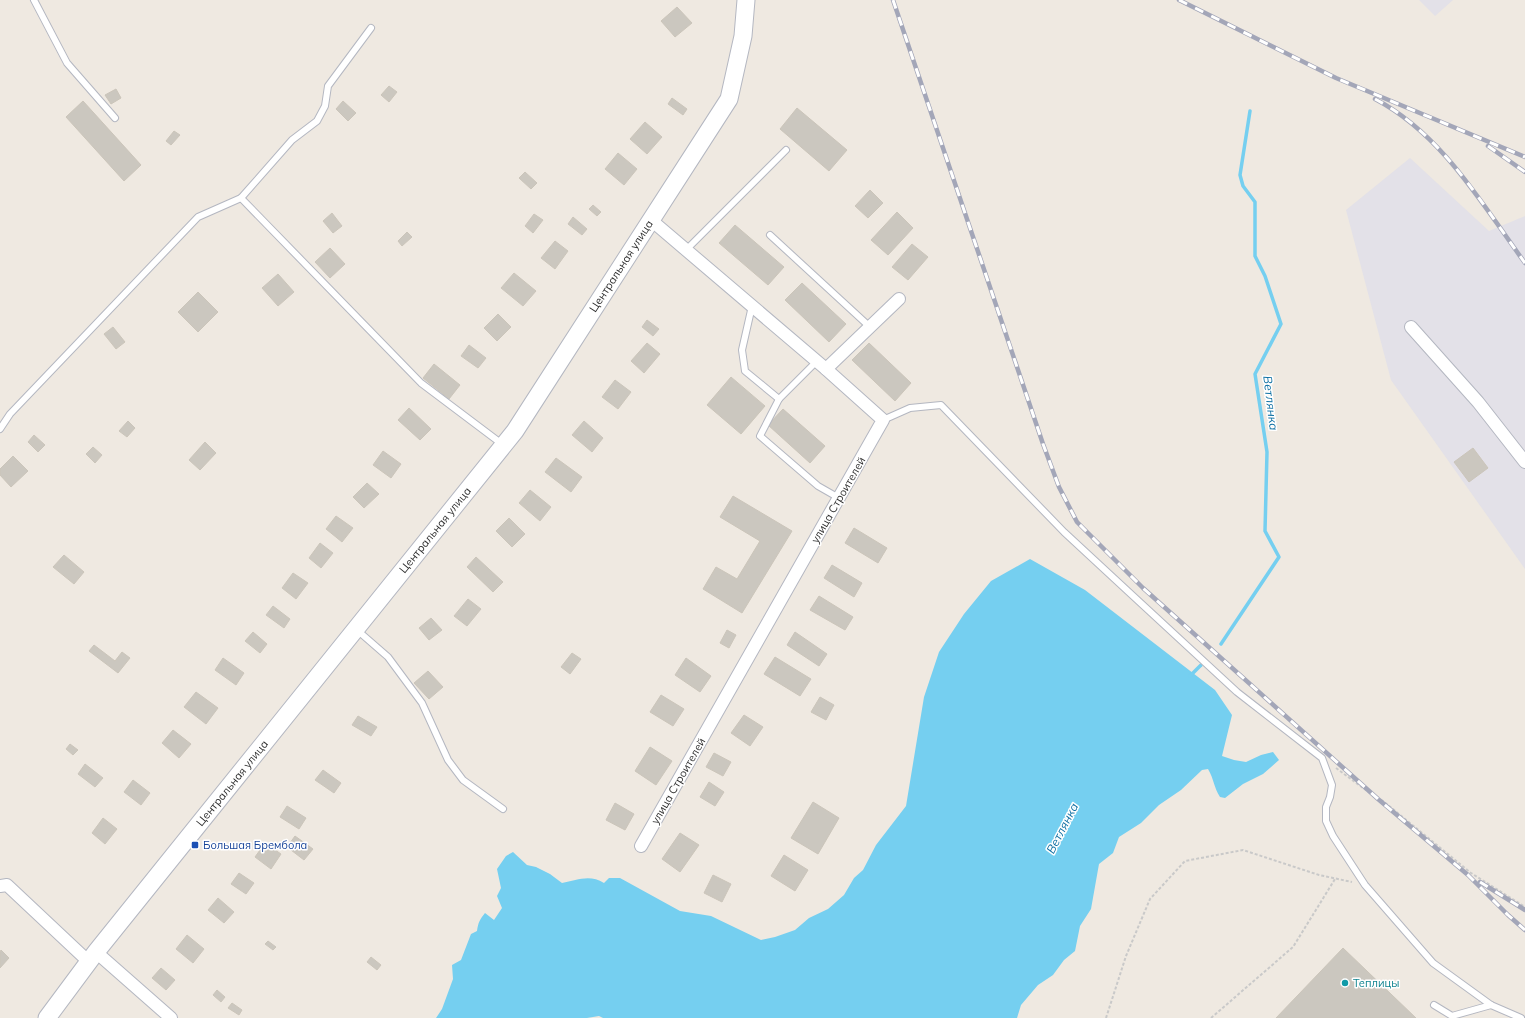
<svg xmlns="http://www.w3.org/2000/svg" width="1525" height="1018" font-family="Mulish,sans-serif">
<rect width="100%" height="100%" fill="#efe9e1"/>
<g fill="#e3e1e8">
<path d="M1419,0h34l-18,16z"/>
<path d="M1410,158l79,73 36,-15v353l-134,-189 -45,-170z"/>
</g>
<path fill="#75cff0" d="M1030,559l55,31 130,100 17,25 -10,41 12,4 12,2 15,-7 12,-3 6,8 -16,14 -20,10 -18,14 -5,-1c-6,-9 -6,-18 -12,-28l-6,1 -21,20 -22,15 -18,18 -22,14 -6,16 -14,11 -8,45 -11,17 -5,25 -11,9 -11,15 -15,10 -17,20 -4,13h-414l-4,-2 -12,2h-151l6,-9 11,-30 -1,-14 9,-5 10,-26 6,-3c1,-8 3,-12 8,-18l9,7 8,-12 -5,-12 4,-8 -4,-19 9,-13 7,-4 14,13 9,2 14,7 12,9c15,-3 28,-9 42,0l5,-5h11l60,33 31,5 50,24 14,-3 20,-7 14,-12 19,-9 16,-14 10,-17 9,-8 13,-25 30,-39 18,-109 15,-45 25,-38 27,-33z"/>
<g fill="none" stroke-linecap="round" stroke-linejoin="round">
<g stroke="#75cff0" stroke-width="3.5">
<path d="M1221,644l58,-87 -14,-26 2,-79 -12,-78 26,-50 -16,-48 -10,-20v-54l-12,-16 -3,-11 10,-64"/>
<path d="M1190,676l11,-11"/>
</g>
</g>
<g fill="#cbc7bf" stroke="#cbc5ba">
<path d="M677,7l15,16 -17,14 -14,-16z"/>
<path d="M389,86l8,6 -8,10 -8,-7z"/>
<path d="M116,89l5,9 -10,6 -6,-9z"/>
<path d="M672,98l15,11 -4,6 -15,-11z"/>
<path d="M83,101l58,64 -17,16 -58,-64z"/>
<path d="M343,101l13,12 -8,8 -12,-12z"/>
<path d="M797,108l50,42 -18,21 -49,-42z"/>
<path d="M645,122l17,15 -15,17 -17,-15z"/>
<path d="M174,131l6,4 -9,10 -5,-4z"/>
<path d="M618,153l19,16 -13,16 -19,-16z"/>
<path d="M525,172l12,11 -6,6 -12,-11z"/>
<path d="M870,190l13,13 -15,15 -13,-12z"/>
<path d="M593,205l8,7 -4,4 -8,-7z"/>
<path d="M897,212l16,16 -25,27 -17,-15z"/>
<path d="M332,213l10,13 -9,7 -10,-12z"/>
<path d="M534,214l9,6 -10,13 -8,-7z"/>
<path d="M573,217l14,12 -5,6 -14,-11z"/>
<path d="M735,225l49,42 -16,18 -49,-42z"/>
<path d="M407,232l5,5 -10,9 -4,-5z"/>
<path d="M555,241l13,10 -13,18 -14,-11z"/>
<path d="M912,244l16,13 -20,23 -16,-13z"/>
<path d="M330,248l15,16 -15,14 -15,-16z"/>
<path d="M514,273l22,18 -13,15 -22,-18z"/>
<path d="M278,274l16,18 -16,14 -16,-18z"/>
<path d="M802,283l44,41 -17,18 -44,-42z"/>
<path d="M198,292l20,20 -20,20 -20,-20z"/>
<path d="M498,314l13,13 -14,14 -13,-13z"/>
<path d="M647,320l12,9 -6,7 -11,-9z"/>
<path d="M113,327l12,15 -9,7 -12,-15z"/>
<path d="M647,343l13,11 -16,19 -13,-12z"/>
<path d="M869,343l42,40 -16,18 -43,-41z"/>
<path d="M469,345l17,13 -8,10 -17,-12z"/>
<path d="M434,364l26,21 -11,14 -26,-21z"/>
<path d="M731,377l34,29 -24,28 -34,-29z"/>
<path d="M615,380l16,12 -13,17 -16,-12z"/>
<path d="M409,408l22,21 -11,11 -22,-20z"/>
<path d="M783,409l42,37 -15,17 -42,-38z"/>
<path d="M128,421l7,7 -8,9 -8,-6z"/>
<path d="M584,421l19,17 -11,14 -20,-17z"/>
<path d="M34,435l11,10 -7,7 -10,-10z"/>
<path d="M205,442l11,11 -16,17 -11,-10z"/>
<path d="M93,447l9,8 -7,8 -9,-9z"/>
<path d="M1473,448l15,20 -19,14 -15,-20z"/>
<path d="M383,451l18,13 -10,14 -18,-13z"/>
<path d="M13,456l15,15 -17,16 -11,-12v-6z"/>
<path d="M556,458l26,19 -11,15 -26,-20z"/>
<path d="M367,483l12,11 -15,14 -11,-11z"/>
<path d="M530,490l21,17 -11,14 -21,-18z"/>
<path d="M733,496l59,35 -50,82 -39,-24 13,-22 21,12 23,-38 -40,-24z"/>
<path d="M336,516l17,12 -11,14 -16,-13z"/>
<path d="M509,518l16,16 -13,13 -16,-16z"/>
<path d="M854,528l33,20 -9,15 -33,-20z"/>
<path d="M320,543l13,10 -12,15 -12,-10z"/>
<path d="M64,555l20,17 -10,12 -21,-17z"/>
<path d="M476,557l27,25 -10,10 -26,-25z"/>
<path d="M832,565l30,18 -8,14 -30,-19z"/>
<path d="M293,573l15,10 -12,16 -14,-11z"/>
<path d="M819,596l34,21 -8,13 -35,-20z"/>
<path d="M468,599l13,10 -14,17 -13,-10z"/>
<path d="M273,606l17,13 -6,9 -18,-13z"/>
<path d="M431,618l11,12 -13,10 -10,-12z"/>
<path d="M727,630l9,5 -7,13 -9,-5z"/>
<path d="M253,632l14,12 -7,9 -15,-12z"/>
<path d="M795,632l32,22 -8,12 -32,-21z"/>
<path d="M94,645l21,16 7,-9 8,6 -12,15 -29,-22z"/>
<path d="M572,653l9,6 -11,15 -9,-7z"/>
<path d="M775,657l36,22 -11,17 -36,-22z"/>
<path d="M223,658l21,15 -8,12 -21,-15z"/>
<path d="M686,658l25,18 -11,16 -25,-17z"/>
<path d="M428,671l15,16 -14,12 -15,-16z"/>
<path d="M196,692l22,16 -12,16 -22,-17z"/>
<path d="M661,695l23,14 -11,17 -23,-14z"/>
<path d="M820,697l14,8 -8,15 -15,-8z"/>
<path d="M744,715l19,12 -13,19 -19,-13z"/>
<path d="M358,716l19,11 -6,9 -19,-11z"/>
<path d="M173,730l18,14 -12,14 -17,-15z"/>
<path d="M70,744l8,6 -5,5 -7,-6z"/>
<path d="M650,747l22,14 -16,24 -21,-14z"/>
<path d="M714,753l17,9 -8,14 -17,-9z"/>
<path d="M85,764l18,14 -8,9 -17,-13z"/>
<path d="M323,770l18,13 -7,10 -19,-13z"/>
<path d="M133,780l17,13 -9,12 -17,-13z"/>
<path d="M709,782l15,10 -9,14 -15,-9z"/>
<path d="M813,802l26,16 -21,36 -27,-16z"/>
<path d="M615,803l19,11 -9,16 -19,-10z"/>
<path d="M287,806l19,12 -7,11 -19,-12z"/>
<path d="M103,818l14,11 -12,15 -13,-11z"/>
<path d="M680,833l19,12 -19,27 -18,-13z"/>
<path d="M295,836l18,13 -9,11 -17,-13z"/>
<path d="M265,843l16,11 -10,15 -16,-12z"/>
<path d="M784,855l24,15 -13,21 -24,-15z"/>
<path d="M239,873l15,10 -8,11 -15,-10z"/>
<path d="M713,875l18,9 -9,18 -18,-9z"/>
<path d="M218,898l16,14 -10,11 -16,-13z"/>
<path d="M187,935l17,14 -11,14 -17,-14z"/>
<path d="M268,941l8,6 -3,3 -8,-6z"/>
<path d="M1343,948l73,70h-140z"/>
<path d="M1,950l8,8 -9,10v-16z"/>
<path d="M371,957l10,8 -4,5 -10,-8z"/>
<path d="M161,968l14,12 -9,10 -14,-12z"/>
<path d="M217,990l8,7 -4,5 -8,-7z"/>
<path d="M232,1003l10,7 -3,5 -11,-7z"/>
</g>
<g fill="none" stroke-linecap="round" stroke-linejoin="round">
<g stroke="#b4b7c1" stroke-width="8">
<g id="service">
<path d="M34,0l33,63 48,55"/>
<path d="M371,28l-43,58 -3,20 -8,15 -25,19 -51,58 180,185 81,61"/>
<path d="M770,235l100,92"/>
<path d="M686,250l100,-100"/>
<path d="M752,306l-10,44 3,21 34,28 38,-38"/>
<path d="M779,399l-19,37 58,50 21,12"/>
<path d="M883,420l27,-12 31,-3 123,127 68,63 105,97 85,66 10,27 -2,12 -4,10v14l7,15 32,49 68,78 58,42 30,13"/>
<path d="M0,429l10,-15 188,-197 43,-19"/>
<path d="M357,630l31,27 34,46 26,57 15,20 40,29"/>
<path d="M1434,1005l18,11 39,-11"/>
</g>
</g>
<g stroke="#b4b7c1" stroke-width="14">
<g id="minor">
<path d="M1411,327l67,75 47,60"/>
<path d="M826,369l73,-70"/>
<path d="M641,846l242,-426 -57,-51 -175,-149"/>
<path d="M0,886l7,-1 82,77"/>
<path d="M96,952l75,66"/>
</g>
</g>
<g stroke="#b4b7c1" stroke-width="19">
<path id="secondary" d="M47,1018l49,-66 419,-521 214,-332 14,-63 3,-36"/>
</g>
<g stroke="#c9c9c9" stroke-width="2" stroke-dasharray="3 2" stroke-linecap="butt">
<path d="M1336,768l42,31 5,2 88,72 54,34"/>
<path d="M1106,1018l20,-62 24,-57 35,-38 58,-11 76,25 33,7"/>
<path d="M1211,1018l82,-71 42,-68"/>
</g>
<use href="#service" stroke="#fff" stroke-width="6"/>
<use href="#minor" stroke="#fff" stroke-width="12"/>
<use href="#secondary" stroke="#fff" stroke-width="17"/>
<g stroke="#a3a6b8" stroke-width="4.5">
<g id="rail">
<path d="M893,0l150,444 16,43 18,35 66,66 235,211 90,76 40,40 17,15"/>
<path d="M1179,0l157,78 189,79"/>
<path d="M1375,99c67,35 107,105 150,164"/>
<path d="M1488,146l37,26"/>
<path d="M1480,882l45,28"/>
</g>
</g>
<use href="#rail" stroke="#fff" stroke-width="3" stroke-dasharray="9" stroke-linecap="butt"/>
</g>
<rect fill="#1a4fb4" stroke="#fff" stroke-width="1.5" x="191" y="841" width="8" height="8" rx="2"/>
<circle fill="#0f9aa8" stroke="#fff" stroke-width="1.5" cx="1345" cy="983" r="4"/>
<g text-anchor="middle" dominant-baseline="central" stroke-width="3" stroke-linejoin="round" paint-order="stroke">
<g font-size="11" fill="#2e2e2e" stroke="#fff">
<text transform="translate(621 266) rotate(-57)">Центральная улица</text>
<text transform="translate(838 500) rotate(-60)">улица Строителей</text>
<text transform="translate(435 530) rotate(-51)">Центральная улица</text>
<text transform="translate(678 781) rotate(-60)">улица Строителей</text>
<text transform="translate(232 783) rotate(-51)">Центральная улица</text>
</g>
<g font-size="11" fill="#164399" stroke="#fff" text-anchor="start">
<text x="203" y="845">Большая Брембола</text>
</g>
<g font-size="11" fill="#0d838f" stroke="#fff" text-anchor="start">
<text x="1353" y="983">Теплицы</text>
</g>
<g font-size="12" font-style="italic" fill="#0d6fa3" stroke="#fff">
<text transform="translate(1271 403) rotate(83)">Ветлянка</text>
<text transform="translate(1062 828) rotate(-63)">Ветлянка</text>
</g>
</g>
</svg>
